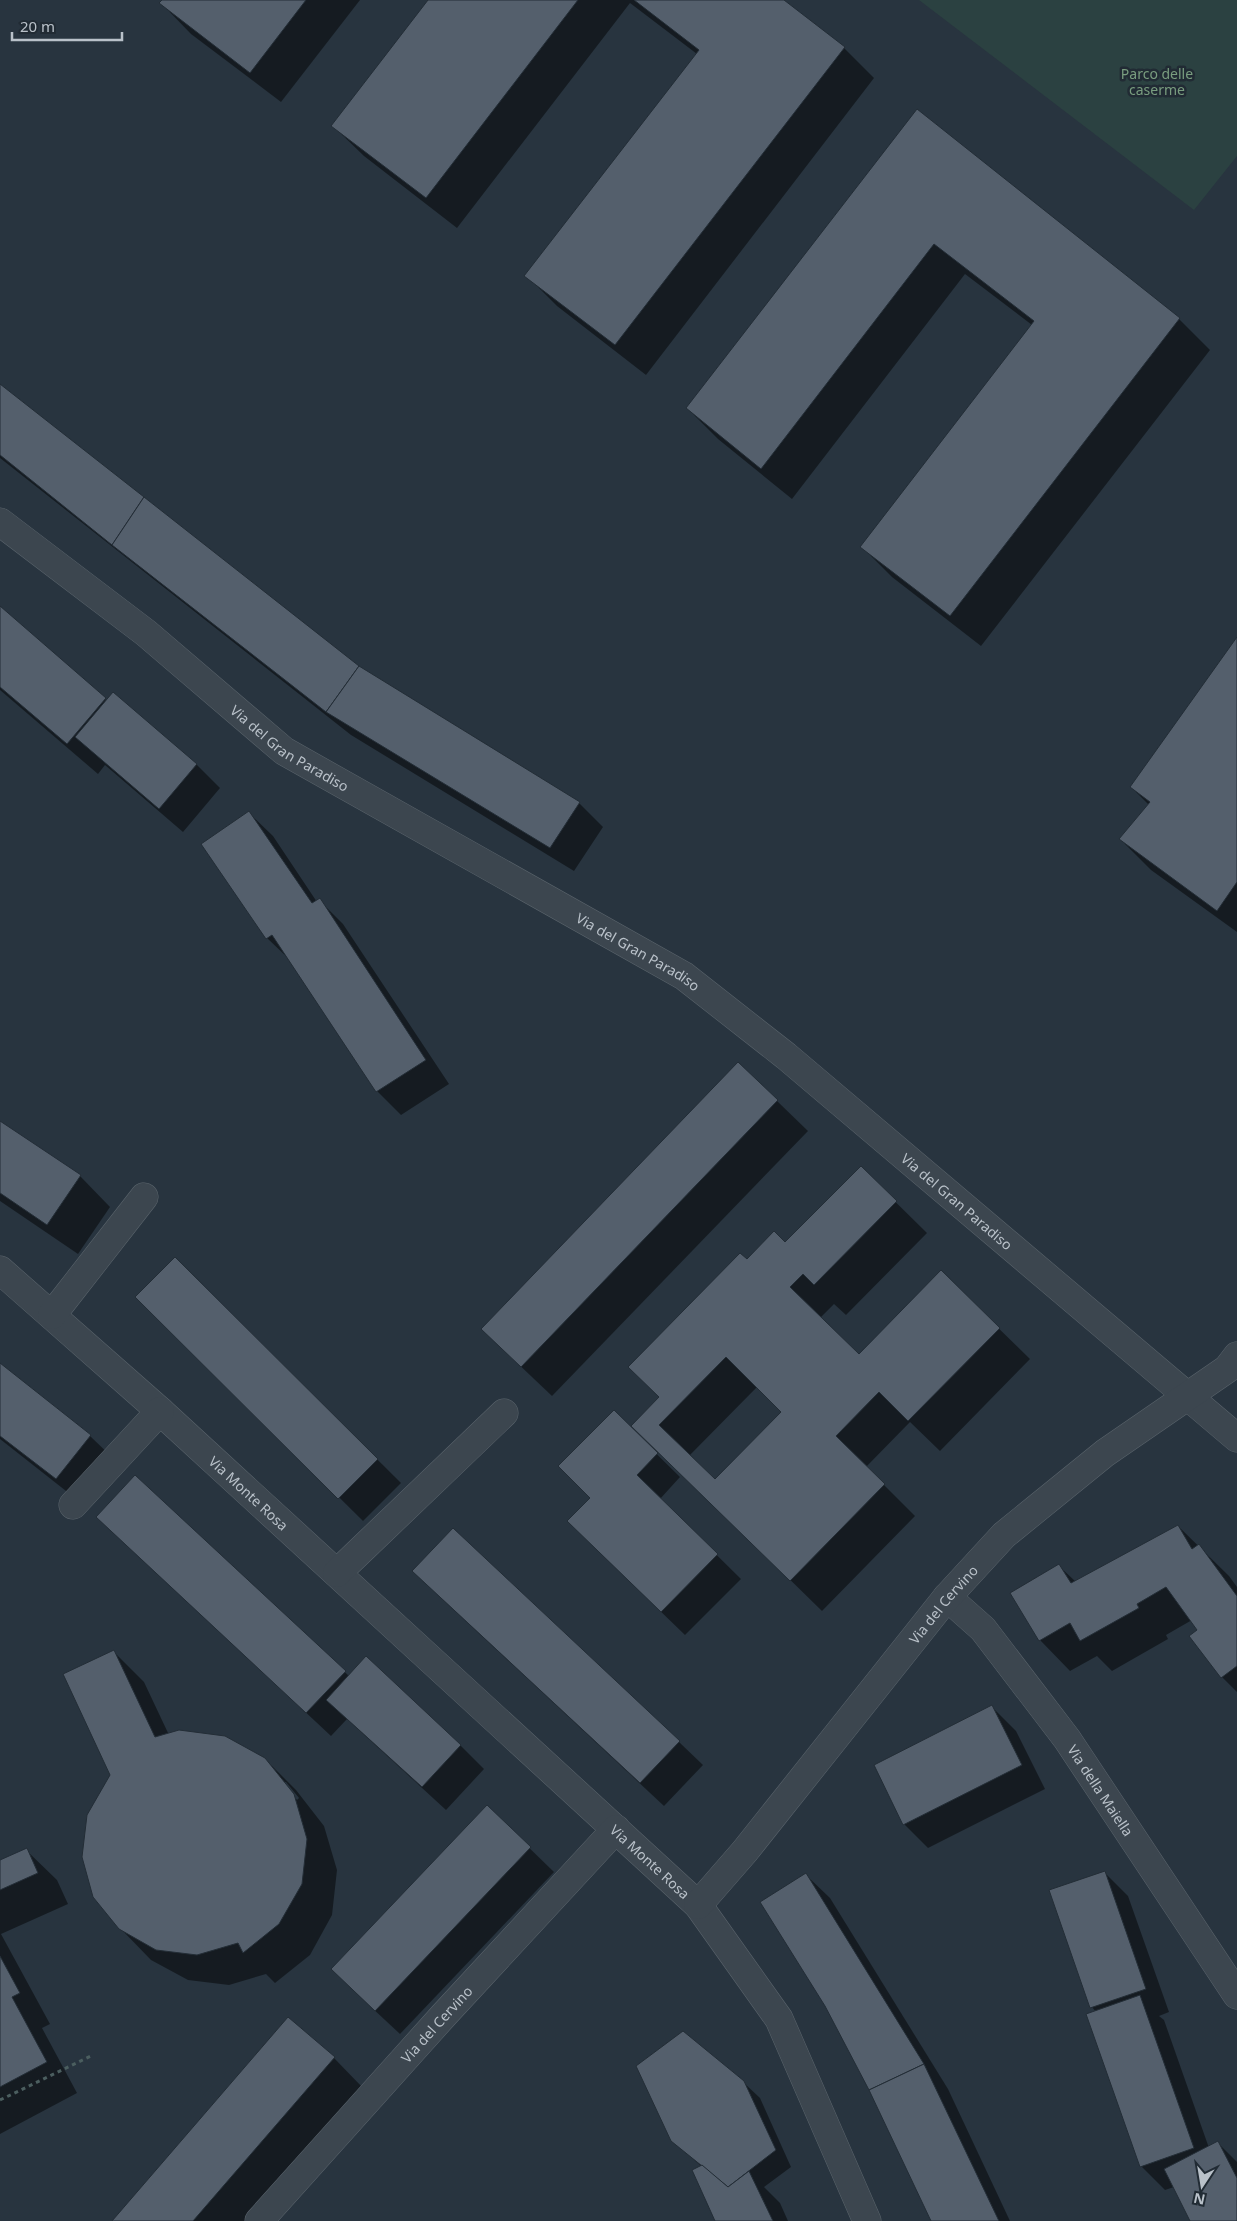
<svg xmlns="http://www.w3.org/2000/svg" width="1237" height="2221" font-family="'Noto Sans',sans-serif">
<rect width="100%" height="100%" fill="#28343f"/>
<path fill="#2b4141" d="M919,0h318v156l-43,54z"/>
<g fill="#0007" fill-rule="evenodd">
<path d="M163,0h197l-79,102 -90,-68 -30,-31z"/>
<path d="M430,0h351l63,48 30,30 -228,297 -89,-69 -31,-31 171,-221 -67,-51 -173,225 -93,-72 -31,-30z"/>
<path d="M917,110l262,209 31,31 -229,296 -89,-69 -31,-31 171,-221 -67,-51 -173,225 -74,-60 -31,-31z"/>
<path d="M0,386l359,281 220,136 24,24 -29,44 -223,-136 -351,-277z"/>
<path d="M0,608l107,93 89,63 24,24 -37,44 -78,-67 -7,9 -98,-84z"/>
<path d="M1237,639v293l-86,-62 -31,-31 29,-34 -18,-18z"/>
<path d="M249,813l24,23 44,66 2,-2 24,24 106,160 -48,31 -24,-24 -86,-130 -24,-23z"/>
<path d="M777,1101l31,30 -256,265 -39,-37z"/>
<path d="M0,1123l80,53 30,31 -32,47 -78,-53z"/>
<path d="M861,1168l66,65 -81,82 -12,-11 -14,14 39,37 82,-83 89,87 -90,92 -30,-29 -44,45 49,49 -93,95 -189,-185 27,-28 87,-137 38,-17zM757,1387l26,25 -68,69 -26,-25z"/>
<path d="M175,1258l226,225 -38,38 -226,-224z"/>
<path d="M0,1365l90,71 24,23 -34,43 -80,-63z"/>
<path d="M614,1412l66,65 -20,22 81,80 -56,56 -93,-90v-47z"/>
<path d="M135,1477l214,199 111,69 24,24 -38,41 -99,-91 -16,17 -234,-219z"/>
<path d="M1178,1526l51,50 8,11v105l-15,-15 -23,-47 -7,-10 -26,15 2,4 -56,32 -15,-15 -27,15 -30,-31 19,-74 17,16z"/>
<path d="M438,1595l241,147 24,23 -39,41z"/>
<path d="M113,1651l31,31 25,53 96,24 31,31 28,36 13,44 -5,45 -22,40 -35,28 -9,-9 -37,11 -41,-5 -37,-20 -31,-32 -9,-153zM282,1782h4l13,16 -2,2z"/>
<path d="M992,1707l24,24 29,58 -117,59 -24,-24z"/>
<path d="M487,1807l67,65 -154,162 -44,-41z"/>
<path d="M26,1850l31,30 11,24 -67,30 49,90 -8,4 35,65 -77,41v-272z"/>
<path d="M1104,1872l24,24 41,116 -10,4 5,4 45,128 9,-5 19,19v59h-45l-18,-34 -9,3 -24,-24 -45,-154 -4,-5z"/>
<path d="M806,1875l24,23 118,191 62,132h-77z"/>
<path d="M334,2058l30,31 -114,132h-136z"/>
<path d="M743,2082l17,16 31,69 -27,20 16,16 8,18h-71l-15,-54 -30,-27z"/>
</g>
<g fill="#545f6c" stroke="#232d36" fill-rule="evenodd">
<path d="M162,0h144l-56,73 -91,-70z"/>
<path d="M428,0h150l-152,198 -95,-72z"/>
<path d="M634,0h150l61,47 -230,298 -91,-69 175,-226z"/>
<path d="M917,109l263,209 -230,298 -90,-69 174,-226 -100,-77 -173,225 -75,-61z"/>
<path d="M0,384l144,113 -32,48 -112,-90z"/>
<path d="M144,497l215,169 -33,46 -214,-167z"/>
<path d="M0,606l106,92 -39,46 -67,-57z"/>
<path d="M1237,637v245l-20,29 -98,-72 31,-37 -20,-15z"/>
<path d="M359,666l221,136 -30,46 -224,-136z"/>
<path d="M113,692l84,72 -38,45 -84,-72z"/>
<path d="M249,811l63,92 8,-5 106,162 -50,32 -104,-157 -6,4 -65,-95z"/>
<path d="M738,1062l40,38 -257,267 -40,-38z"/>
<path d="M0,1121l81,54 -34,50 -47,-32z"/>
<path d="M861,1166l36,35 -83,84 -11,-11 -13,13 69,67 82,-84 59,58 -92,93 -29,-29 -43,44 49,48 -95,97 -159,-155 28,-29 -31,-30 112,-114 7,6 27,-28 11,11zM726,1357l55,55 -66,67 -56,-54z"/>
<path d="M175,1257l203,202 -40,40 -203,-202z"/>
<path d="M0,1363l91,72 -35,44 -56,-43z"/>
<path d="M614,1410l44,43 -21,22 81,79 -57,58 -94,-91 23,-23 -32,-32z"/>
<path d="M135,1475l211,196 -40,42 -210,-196z"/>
<path d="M1178,1525l14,24 7,-5 38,52v70l-16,12 -32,-42 8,-6 -31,-43 -29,17 2,4 -59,33 -10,-18 -31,18 -29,-48 49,-29 12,19z"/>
<path d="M453,1528l227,213 -40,42 -228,-212z"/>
<path d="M114,1650l41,87 24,-7 46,6 40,22 29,36 13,45 -5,45 -23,40 -36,29 -5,-10 -41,12 -41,-5 -37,-21 -26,-32 -11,-40 5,-42 23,-40 -47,-101z"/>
<path d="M366,1656l95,89 -39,42 -96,-87z"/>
<path d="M992,1705l30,60 -119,60 -29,-60z"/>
<path d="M487,1805l44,42 -156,164 -44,-42z"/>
<path d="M27,1848l11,25 -38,17v-30z"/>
<path d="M1105,1871l41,118 -56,19 -41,-118z"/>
<path d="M806,1873l118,191 -55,26 -44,-84 -65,-104z"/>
<path d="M0,1956l20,37 -8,4 35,65 -47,25z"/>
<path d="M1140,1995l54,153 -54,19 -54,-153z"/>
<path d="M288,2017l47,40 -142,164h-81z"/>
<path d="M683,2031l61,50 32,69 -48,37 -57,-46 -35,-75z"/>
<path d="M924,2064l75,157h-68l-62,-131z"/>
<path d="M1218,2141l19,37v43h-47l-26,-52z"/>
<path d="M702,2165l26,22 21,-16 24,50h-58l-23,-51z"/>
</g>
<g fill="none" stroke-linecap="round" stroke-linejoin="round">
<g stroke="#5a646c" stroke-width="29">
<g id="minor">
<path id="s1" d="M0,522l146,111 138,118 400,225 102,80 451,382"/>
<path id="s2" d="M0,1270l160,141 538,494 81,114 88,202"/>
<path d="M52,1315l92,-118"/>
<path d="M73,1505l87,-94"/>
<path d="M337,1573l167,-160"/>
<path id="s3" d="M947,1597l36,32 84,110 170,256"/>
<path id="s4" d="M698,1905l47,-54 202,-254 57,-62 101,-82 122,-84 10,-13"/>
<path id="s5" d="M259,2221l184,-205 173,-187"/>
</g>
</g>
<path stroke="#4b5e5f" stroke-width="3" stroke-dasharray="4 4" stroke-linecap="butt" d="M0,2100l91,-44"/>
<use href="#minor" stroke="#3c464f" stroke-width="28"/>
</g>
<g text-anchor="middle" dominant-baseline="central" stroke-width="5" stroke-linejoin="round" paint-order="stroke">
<g font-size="14" fill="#799d7f" stroke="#212b34">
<text x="1157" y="73">Parco delle<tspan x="1157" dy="16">caserme</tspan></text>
</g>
<g font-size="14" fill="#b9c1c9" stroke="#212b34">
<text stroke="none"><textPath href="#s1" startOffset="368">Via del Gran Paradiso</textPath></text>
<text stroke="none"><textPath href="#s1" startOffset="772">Via del Gran Paradiso</textPath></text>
<text stroke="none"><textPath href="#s1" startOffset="1178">Via del Gran Paradiso</textPath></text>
<text stroke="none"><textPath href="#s2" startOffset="334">Via Monte Rosa</textPath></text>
<text stroke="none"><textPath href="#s4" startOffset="388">Via del Cervino</textPath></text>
<text stroke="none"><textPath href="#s3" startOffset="248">Via della Maiella</textPath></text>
<text stroke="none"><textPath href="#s2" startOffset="879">Via Monte Rosa</textPath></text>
<text stroke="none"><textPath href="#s5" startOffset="265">Via del Cervino</textPath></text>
</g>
</g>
<g transform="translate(1202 2186) rotate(192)" stroke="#212b34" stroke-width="4" paint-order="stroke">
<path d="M0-4L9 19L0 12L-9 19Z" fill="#b9c1c9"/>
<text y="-8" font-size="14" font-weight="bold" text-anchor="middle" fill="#b9c1c9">N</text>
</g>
<path d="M12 32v8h110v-8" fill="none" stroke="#b9c1c9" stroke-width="2.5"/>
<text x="20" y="32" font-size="15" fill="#b9c1c9" stroke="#212b34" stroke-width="4" paint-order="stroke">20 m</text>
</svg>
